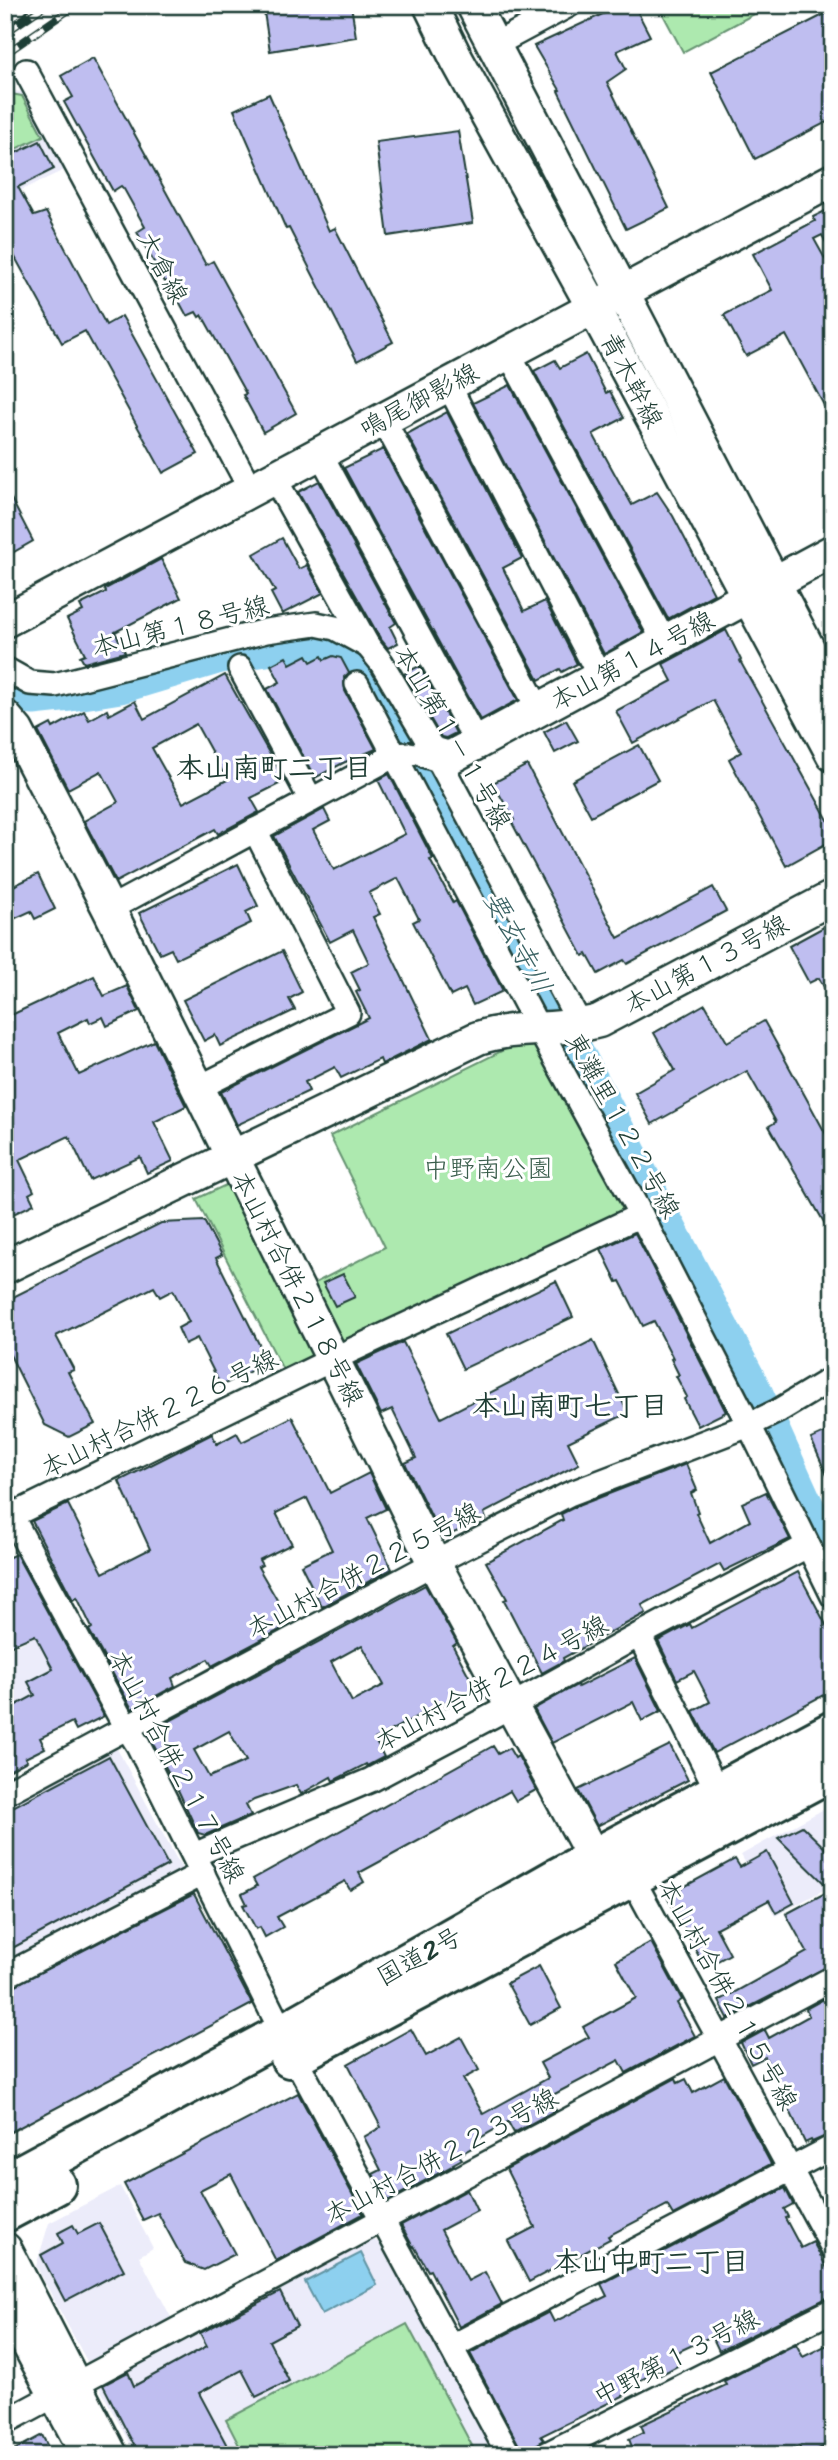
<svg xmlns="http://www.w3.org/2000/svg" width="838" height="2460" font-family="Sriracha,'Klee One',sans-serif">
<rect width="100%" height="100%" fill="#fff"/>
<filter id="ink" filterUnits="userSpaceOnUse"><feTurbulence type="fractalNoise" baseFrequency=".0143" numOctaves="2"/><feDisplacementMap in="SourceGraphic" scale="14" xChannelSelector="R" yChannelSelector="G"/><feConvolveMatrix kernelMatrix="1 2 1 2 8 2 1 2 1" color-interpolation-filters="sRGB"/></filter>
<g filter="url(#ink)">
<g fill="#ececfa">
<path d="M12,91l12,1 40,78 -59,28v-103z"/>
<path d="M56,1625l24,46 -75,39v-58z"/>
<path d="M115,1745l68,126 -178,94v-162z"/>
<path d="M833,1804v81l-58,31 -34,-61z"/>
<path d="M120,2186l33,62 -14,8 34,65 -84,44 -53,-99 13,-43z"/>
<path d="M370,2238l15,8 110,209h-359l-40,-74z"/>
</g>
<g fill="#ade9af" stroke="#669372" stroke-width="2">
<path d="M658,5h113l-88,47z"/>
<path d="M11,94l11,2 21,40 -38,18v-57z"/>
<path d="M532,1036l95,174 -286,136 -30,-61 74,-38 -55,-111z"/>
<path d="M230,1183l87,173 -33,16 -88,-173z"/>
<path d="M407,2324l70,131h-233l-18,-35z"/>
</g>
<path fill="#8dd0ef" stroke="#6195a4" stroke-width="2" d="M361,2253l16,32 -55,29 -17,-32z"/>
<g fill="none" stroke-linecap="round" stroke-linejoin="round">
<path stroke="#8dd0ef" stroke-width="37" d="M5,687l28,10 37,-4 50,-8 100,-30 105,-16 40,24 64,111 325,618 50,111 29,55"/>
</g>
<g fill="#bfbef0" stroke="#1f3d34" stroke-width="2" fill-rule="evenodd">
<path d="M291,5h60l5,32 -86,14 -6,-39 28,-5z"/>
<path d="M622,5h12l16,31 -33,15 9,18 -19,13 62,126 -43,21 -68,-138 2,-1 -26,-44z"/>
<path d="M833,10v109l-78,40 -44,-87z"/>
<path d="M93,58l113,207 7,-4 83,152 -33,19 -20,-37 3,-1 -44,-79 -3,2 -3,-5 -9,4 -19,-35 -3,1 -28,-50 8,-5 -21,-38 -3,-3 -8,5 -49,-89 9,-5 -12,-21z"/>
<path d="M269,94l60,137 6,-3 58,114 -36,19 -68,-133 -3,1 -52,-119z"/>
<path d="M458,131l15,92 -85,13 -12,-94z"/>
<path d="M40,141l14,28 -36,18 16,29 12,-4 60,113 16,-9 76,138 -35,19 -78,-142 -23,12 -57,-104v-81z"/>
<path d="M833,207v49l-11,-21 -8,4 19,34v149l-47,-87 -40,21 -22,-41 48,-25 -19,-36 62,-33 -2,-4z"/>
<path d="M586,354l20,39 4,-2 14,27 -31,16 18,33 21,38 25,-13 16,24 41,78 -46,25 -134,-248 21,-11 5,8z"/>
<path d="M510,385l133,247 -39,22 -131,-251z"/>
<path d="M447,412l75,146 -19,10 21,43 21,-10 32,63 -15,8 -2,-3 -21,11 -132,-246z"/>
<path d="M383,449l135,251 -37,20 -137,-252z"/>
<path d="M319,481l77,142 -6,4 8,16 -10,5 -8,-10 -82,-146z"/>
<path d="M5,487l28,54 -28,16z"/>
<path d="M282,538l17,31 8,-4 16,28 -41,21 -11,-21 4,-2 -21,-37z"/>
<path d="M161,559l20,39 -66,34 10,20 -41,11 -4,-7 5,-2 -18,-35 16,-8 -3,-6 26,-13 -1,-3z"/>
<path d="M726,630l15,30 -1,1 93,168v11l-47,26 -57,-107 12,-7 -28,-52 -80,43 -17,-32 56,-30 -9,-17z"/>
<path d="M307,655l4,7 11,-6 2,4 9,-4 8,2 8,15 -5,4 1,14 31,58 -33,14 -28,15 -48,-89 13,-7 -9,-17 15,-8 4,7z"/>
<path d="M419,666l37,67 -10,5 -5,-1 -37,-63z"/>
<path d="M225,675l60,106 -34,17 8,14 -41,22 -3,-5 -99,53 -32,-61 34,-19 -17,-31 -33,18 -30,-58 13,-7 2,4 31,-17 5,9 18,-10 2,5 26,-14 9,18zM196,724l31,56 -44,23 -31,-55z"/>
<path d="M566,720l12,21 -23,12 -11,-21z"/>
<path d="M639,745l19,35 -67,36 -19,-35z"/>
<path d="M527,765l91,173 95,-51 13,24 -99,53 -3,-4 -26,14 -11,-20 -4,2 -72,-135 3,-1 -21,-37z"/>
<path d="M389,774l44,85 -3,1 23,43 3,-2 47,90 -30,14 -8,-16 -14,7 -38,-74 6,-3 -21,-41 -29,15 11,21 -7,3 59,122 -50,25 -2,-5 -39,19 -6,-11 -30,15 4,9 -72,34 -16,-33 148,-74 -13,-26 4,-2 -9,-18 18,-9 -16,-33 -23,12 -56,-106 50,-27 6,12 -17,9 21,40 71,-36 -27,-54z"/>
<path d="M238,864l20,42 -12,6 5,11 -75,36 -5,-10 -11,5 -21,-41z"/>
<path d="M38,874l17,35 -20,10 -4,-8 -26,12v-33z"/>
<path d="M833,922v81l-14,-25 -10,5 -20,-37z"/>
<path d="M282,951l20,41 -13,7 6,11 -75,36 -5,-11 -11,6 -21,-41z"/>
<path d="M94,976l10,20 23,-10 12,25 -32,15 -4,-9 -13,6 -2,-5 -30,15 21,42 75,-34 32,65 -32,16 19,39 -26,12 -7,-16 -50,23 -21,-44 -50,24 15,31 -5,3 5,10 -29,14v-200z"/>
<path d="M705,1004l22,38 37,-21 17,31 52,95v91l-64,-112 7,-4 -29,-51 -95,53 -17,-31 40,-23 -21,-37z"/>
<path d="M204,1221l18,34 -6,3 52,104 -47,24 -24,-48 -12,6 -7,-16 11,-6 -16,-32 -13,7 -6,-10 -98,49 18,34 -6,2 27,52 -26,13 -24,-12 -40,-80v-32l10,-17 146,-73z"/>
<path d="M635,1233l91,179 -28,14 -14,-27 3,-2 -11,-21 3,-1 -8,-16 2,-1 -19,-37 -11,5 -23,-45 -3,1 -16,-33z"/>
<path d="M343,1274l12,23 -20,9 -12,-23z"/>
<path d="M556,1281l17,36 -110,52 -17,-35z"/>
<path d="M593,1340l35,73 -60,29 11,22 -95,49 2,6 -44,19 -37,-75 11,-5 -24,-49 -11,5 -25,-50 47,-22 38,76z"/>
<path d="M292,1417l38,76 39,-20 17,36 -19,9 25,51 -70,38 -21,-42 31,-15 -25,-52 -31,15 16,31 -33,16 3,5 -4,2 33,57 -79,42 -4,-7 -36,19 3,8 -43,23 -43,-79 3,-2 -15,-31 -4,3 -41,-79 36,-17 35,69 47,-24 -31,-68 93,-47 5,10 20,-11 5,9z"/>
<path d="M833,1429v60l-22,-50z"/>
<path d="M686,1464l11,26 -6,3 7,19 -2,1 14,30 40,-22 -8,-18 24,-11 24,47 -66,32 -4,-7 -78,41 4,8 -83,45 1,3 -22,12 -38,-73 3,-1 -21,-37 77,-42 -2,-6 14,-7z"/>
<path d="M16,1554l88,162 -28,14 -4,-8 -32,16 5,10 -20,10 2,3 -22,12v-62l30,-16 -7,-13 25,-13 -18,-34 -30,13v-89z"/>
<path d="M798,1572l35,66v52l-119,63 -21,-42 17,-9 -16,-31 -17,9 -19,-39 32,-17 2,4z"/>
<path d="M425,1585l32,58 -4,3 24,45 -31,16 -2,-5 -69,37 9,18 -17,9 -1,-2 -33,17 -2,-4 -30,17 -5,-9 -42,15 -8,5 5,10 -46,20 -7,-2 -19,-41 -32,-59zM362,1645l22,40 -32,17 -21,-40zM229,1731l17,30 -37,16 -15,-27z"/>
<path d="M635,1658l26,53 -19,10 -9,-19 -81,41 -18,-34 43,-24 1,2z"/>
<path d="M670,1745l18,35 -91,46 -19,-36z"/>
<path d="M493,1746l5,8 11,-6 6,10 3,-2 18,34 -20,11 -6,-10 -151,82 5,9 -14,8 -5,-9 -68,36 6,10 -18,10 -5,-10 -4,2 -13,-24 4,-1 -5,-10 15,-8 -4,-7z"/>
<path d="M109,1756l59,109 -163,87v-141z"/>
<path d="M802,1826l31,30v108l-105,54 -9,-17 88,-49 -21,-38 45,-24 -53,-52z"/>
<path d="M767,1852l27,51 -18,10 -7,-13 -53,28 14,26 -25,14 -38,-72 68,-37 5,8z"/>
<path d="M194,1894l58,110 -247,131v-145z"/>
<path d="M651,1942l31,58 -5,3 18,33 -69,37 -7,-13 -70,37 7,13 -42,23 -6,-11 -33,19 2,4 -18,10 3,4 -9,5 1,1 -66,36 -15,-27 8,-4 -17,-33 17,-10 -33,-63 63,-35 15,27 35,-19 18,33 -16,9 20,35 65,-36 -8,-15 49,-26 -6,-10 53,-29 -20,-37z"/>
<path d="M539,1966l22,42 -31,17 -23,-42z"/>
<path d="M833,1994v139l-21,9 -1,-2 -6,3 -40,-86 -14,7 -10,-21 24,-13 4,8 40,-22 -3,-7z"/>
<path d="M724,2076l47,88 -98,51 -6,-10 -59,31 2,3 -81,43 -21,-41 27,-14 -29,-58 170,-91 2,5 8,-4 7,14z"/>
<path d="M298,2093l65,121 -87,47 -45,-87 -31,16 35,64 -31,16 -19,-7 -27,-50 -15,7 -19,-36z"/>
<path d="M785,2188l8,16 -9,5 4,8 -3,1 16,30 12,-6 20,37v16l-114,56 -7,-15 -39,18 6,11 -22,12 -2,-4 -29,14 3,6 -88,43 3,4 -21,13 -53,-100 79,-41 5,10 53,-26 -6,-12z"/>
<path d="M467,2190l10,21 -36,19 27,51 17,-9 17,32 -43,23 -29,-57 -2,1 -14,-25 -1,1 -12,-22z"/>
<path d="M99,2223l25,47 -59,31 -24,-46 22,-12 -5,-10 15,-8 5,9z"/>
<path d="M280,2292l17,34 -28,15 20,40 -33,16 -14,-27 -43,23 33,62h-93l-36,-70 25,-13 6,14 73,-40 -7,-13z"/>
<path d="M833,2342v100l-27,13h-3l-4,-9 -17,9h-147l-6,-16 15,-7 -3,-7 85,-40 -2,-4 72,-37 7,13z"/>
<path d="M42,2435l10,20h-47z"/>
</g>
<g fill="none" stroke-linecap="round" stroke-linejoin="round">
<g stroke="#1f3d34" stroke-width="28">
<g id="street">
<path d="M5,12l11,-7"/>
<path d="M496,44l73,-39"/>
<path d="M26,71l225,419"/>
<path d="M508,352l157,291"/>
<path d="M448,384l152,293"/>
<path d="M383,419l156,291"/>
<path d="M320,453l157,290"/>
<path d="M274,477l94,169 13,16 55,93 145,271"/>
<path d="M240,668l71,132"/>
<path d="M5,669l25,14 25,2 211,-54 50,-7 19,4 33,18"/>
<path d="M357,684l182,345 102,186 108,210 84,171"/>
<path d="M109,909l286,-154 15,-1"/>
<path d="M198,1088l150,-75 -93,-183"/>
<path d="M5,1504l114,211 19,30 156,311 215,399"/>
<path d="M5,1519l328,-160 308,-144"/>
<path d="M639,1635l79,157"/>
<path d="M5,1793l429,-230 135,-69 180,-69 29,-14 55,-33"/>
<path d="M194,1855l177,-75 140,-74 128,-71 168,-89"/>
<path d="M632,1878l201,370"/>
<path d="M5,1976l198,-103"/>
<path d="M451,2347l382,-200"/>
<path d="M5,2422l828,-444"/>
<path d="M545,2455l288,-145"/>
</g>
</g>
<g stroke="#1f3d34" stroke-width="37">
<g id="secondary">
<path d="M430,5l27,55 136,247 240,448"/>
<path d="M473,5l360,691"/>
<path d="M5,621l828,-441"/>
<path d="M5,717l12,14 92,178 325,654 160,295"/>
<path d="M428,752l21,6 384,-207"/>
<path d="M5,1267l473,-229c40,-13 81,-6 121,-17l234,-124"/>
<path d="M5,2249l106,206"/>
<path d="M5,2301l80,149"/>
</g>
</g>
<g stroke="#1f3d34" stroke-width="44">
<g id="highway">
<path d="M290,2058l543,-288"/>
<path d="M5,2183l278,-150 274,-155 276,-147"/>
<path d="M5,2212l51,-27"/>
</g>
</g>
<use href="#street" stroke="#fff" stroke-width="23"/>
<use href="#secondary" stroke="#fff" stroke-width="32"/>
<use href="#highway" stroke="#fff" stroke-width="38"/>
<g stroke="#1f3d34" stroke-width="8">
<g id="rail">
<path d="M5,33l41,-28"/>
<path d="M5,54l71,-49"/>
</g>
</g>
<use href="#rail" stroke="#fff" stroke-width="5" stroke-dasharray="16" stroke-linecap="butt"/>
</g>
</g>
<g text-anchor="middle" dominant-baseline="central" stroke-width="6" stroke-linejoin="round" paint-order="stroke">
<g font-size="26" fill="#1f3d34" stroke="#fff">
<text transform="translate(163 267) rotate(62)">大倉線</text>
<text transform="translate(632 380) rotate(62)">青木幹線</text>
<text transform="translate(419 400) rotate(-28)">鳴尾御影線</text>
<text transform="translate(180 626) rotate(-14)">本山第１８号線</text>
<text transform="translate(632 660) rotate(-28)">本山第１４号線</text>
<text transform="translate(453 737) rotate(60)">本山第１－１号線</text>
<text transform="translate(706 964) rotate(-28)">本山第１３号線</text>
<text transform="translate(623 1125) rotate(61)">東灘里１２２号線</text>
<text transform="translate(298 1288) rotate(63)">本山村合併２１８号線</text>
<text transform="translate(159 1413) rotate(-26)">本山村合併２２６号線</text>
<text transform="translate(363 1570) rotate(-28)">本山村合併２２５号線</text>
<text transform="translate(491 1683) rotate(-28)">本山村合併２２４号線</text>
<text transform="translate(177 1766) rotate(62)">本山村合併２１７号線</text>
<text transform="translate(419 1956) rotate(-29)">国道2号</text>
<text transform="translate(728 1994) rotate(61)">本山村合併２１５号線</text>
<text transform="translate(441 2156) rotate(-28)">本山村合併２２３号線</text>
<text transform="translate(676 2357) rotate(-27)">中野第１３号線</text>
</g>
<g font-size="26" fill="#3b5f4d" stroke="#fff">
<text x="488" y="1168">中野南公園</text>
</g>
<g font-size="28" font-weight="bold" fill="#1f3d34" stroke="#fff">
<text x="274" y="767">本山南町二丁目</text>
<text x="570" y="1405">本山南町七丁目</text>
<text x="651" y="2261">本山中町二丁目</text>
</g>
<g font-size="28" font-style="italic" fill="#3a6263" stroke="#fff">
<text transform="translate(518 942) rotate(62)">要玄寺川</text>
</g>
</g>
<rect width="838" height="2460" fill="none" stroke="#fff" stroke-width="28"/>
<rect x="14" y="14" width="810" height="2432" fill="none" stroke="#1f3d34" stroke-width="2.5" filter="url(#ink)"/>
</svg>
